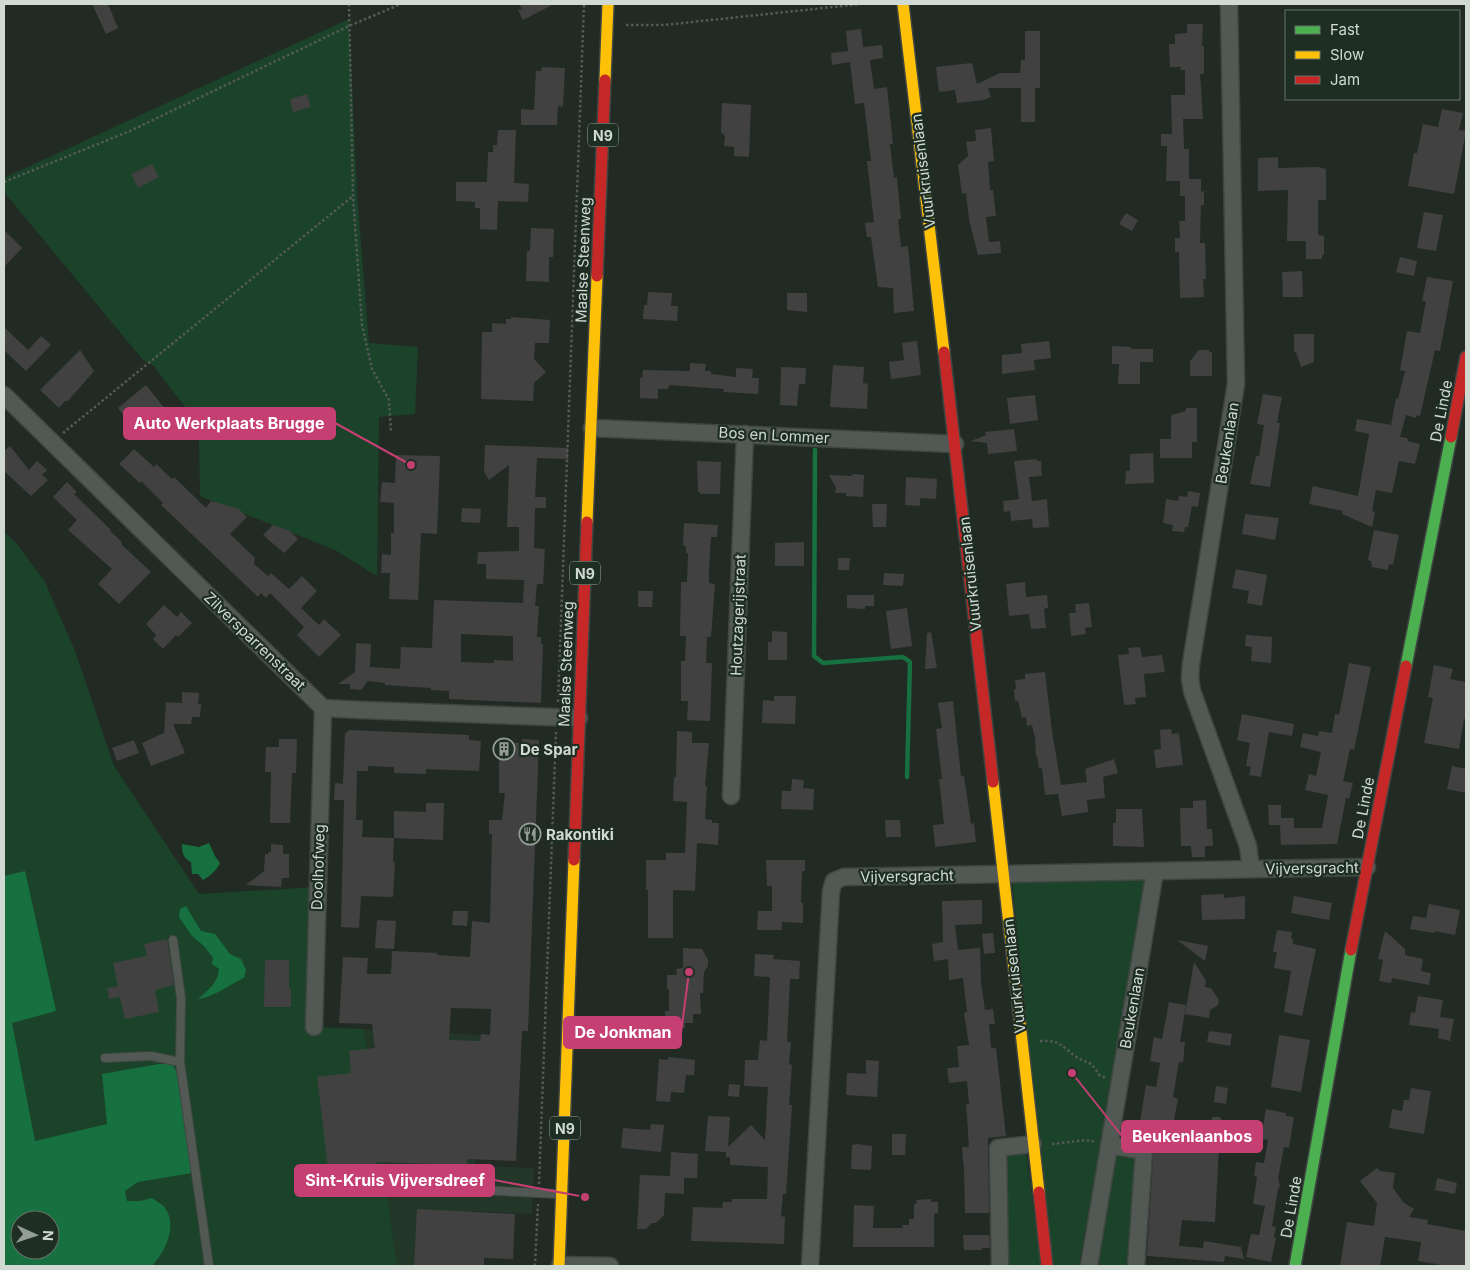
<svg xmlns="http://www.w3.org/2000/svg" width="1470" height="1270" font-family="Inter,sans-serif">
<rect width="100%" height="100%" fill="#222a24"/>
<path fill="#223728" d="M364,1029l117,6 -6,131 59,2 -2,46 -61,-3 -4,55h-70z"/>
<g fill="#1b432a" fill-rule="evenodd">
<path d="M349,19l8,174 12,150 49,4 -3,67 -36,3 -2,159 -42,-26 -135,-54 -1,-62 6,-1 -52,-68 -10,-5 -139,-168v-14z"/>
<path d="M4,531l13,13 28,38 30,69 39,115 85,128 118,-7 -3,140 50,2 33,237h-393zM20,1220h30v30h-30z"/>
<path d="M1012,880l135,1 -68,385 -28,-1z"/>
<path d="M1026,1151l15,115h-34l-2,-109 2,-4z"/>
<path d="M1117,1153l17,3 2,4 -6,106h-35l19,-111z"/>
</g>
<g fill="#167040" fill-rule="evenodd">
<path d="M209,843l6,13 5,7c-3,7 -10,13 -17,17l-5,-6h-6l-1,-12c-8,-4 -9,-9 -9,-18l17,3z"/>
<path d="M25,871l31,140 -44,12 23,118 72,-17 -5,-50 57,-10h13l6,10 14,99 -54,9 -13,9 2,10h13l12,-3c4,3 10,6 13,10 13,18 0,44 -13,58h-148v-390zM20,1220h30v30h-30z"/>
<path d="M186,906l15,25 14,3 15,20 11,5 5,11 -2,8c-16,7 -29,19 -46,21 10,-9 20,-16 21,-30l-7,-5 1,-6 -8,-11 -13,-11 -13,-19 1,-8z"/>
</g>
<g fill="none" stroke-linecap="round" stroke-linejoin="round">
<path stroke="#167040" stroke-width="4.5" d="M815,450l-1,206 9,7 80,-6 7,5 -3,115"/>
</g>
<g fill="#424141" fill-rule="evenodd">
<path d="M92,4h16l10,24 -12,6z"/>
<path d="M519,4h35l-31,16 -5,-10 4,-1z"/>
<path d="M1187,24h16l-1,22h2v28h-4l3,45h-20l1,30h5v30h12v13l3,-1v14h-3l-1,38h5l1,36h-3l1,18 -24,1 -1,-46h-4v-14h5l-1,-17h6v-25h-5v-15h-14l1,-35h-6v-12h11l-1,-39h14v-25h-5l1,-3h-11l-1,-23h6v-10l12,-1z"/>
<path d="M861,29l2,18 19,-2 1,13 -13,2 4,29 13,-2 6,57h-3l4,34 3,-1 4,42h-3l3,28 7,-1 6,65 -20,2 -1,-25 -15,-1 -7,-50h-4l-2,-14 9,-1 -7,-61h4l-7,-58 -9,1 -5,-42 -18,3 -1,-12 17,-2 -2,-20z"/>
<path d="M1025,31h15v57h-5v34h-14v-34h-33l3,9 -7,3 -27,3 -2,-13 -16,2 -3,-25 36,-4 5,21 23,-11h20l1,-13h4z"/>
<path d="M542,67l23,1 -2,39 -5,-1 -1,19h-36v-16l13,1 2,-39h5z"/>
<path d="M307,94l4,13 -18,5 -3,-13z"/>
<path d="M722,103l29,2 -2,52 -15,-1v-9l-10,-1 1,-10 -4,-4z"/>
<path d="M1442,109l21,4 -4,17 7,1 -12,63 -46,-8 6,-33h3l6,-29 15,3z"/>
<path d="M991,128l3,33 -6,1 2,28h3l3,26 -10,1 3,25 11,-1 1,12 -23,2 -9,-36 -3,-26 -4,1 -4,-29 10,-9 -2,-14 10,-1 -1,-11z"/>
<path d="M498,130h18l-2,53 15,1 -1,18 -30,-1 -1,29 -17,-1v-21h-5v-6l-19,-1v-19h31l1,-30h5v-7h4z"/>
<path d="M1278,157v11l41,-1 7,2v31h-8v35l6,1v19h-2v4h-16v-18h-19l1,-51 -30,1v-33z"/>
<path d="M152,164l7,13 -21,11 -7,-14z"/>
<path d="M1424,212l19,3 -7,36 -19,-3z"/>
<path d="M1126,213l12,7 -6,11 -13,-7z"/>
<path d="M531,228l23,1 -1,28h-4v25l-23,-1 1,-30h3z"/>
<path d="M4,230l18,18 -18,19z"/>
<path d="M1400,257l17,4 -3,15 -18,-4z"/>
<path d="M1302,271l1,26h-20l-1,-25z"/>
<path d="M1427,277l26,4 -13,70 -5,-1 -15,66 -3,-1 -1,3 -10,-3 -6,22 7,1 1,3 12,3 -5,20 -16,-3 -7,32 -16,-3 -4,21 3,1 -3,15 -30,-13 1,-3 -34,-7 4,-18 45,10 11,-62 -14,-3 2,-12 34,6 5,-27 2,1 7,-28 -5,-1 7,-39 13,2 6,-32h-4z"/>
<path d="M648,292l24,1 -1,13h7l-1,15 -34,-2 1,-14h3z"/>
<path d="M787,293h20v19l-20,-2z"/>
<path d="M511,317l39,3 -1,23h-14l-1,16 12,13 -12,11 -1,18 -52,-2 1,-67h10v-9l14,1v-5h5z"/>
<path d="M4,327l24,23 13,-14 10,9 -25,26 -22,-21z"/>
<path d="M1294,334h20v28l-13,5 -5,-15h-2z"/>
<path d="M917,341l4,34 -30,4 -2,-17 15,-2 -2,-17z"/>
<path d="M1049,341l2,17 -17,2 1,10 -33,4v-19l20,-2 -1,-9z"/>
<path d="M1112,346l19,1v2h22v13h-13v22h-22l1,-20h-7z"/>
<path d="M80,350l14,21 -26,30h-3l-6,7 -19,-18z"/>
<path d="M1199,350h10v2h3v24h-22v-15z"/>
<path d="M690,363l16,1 -1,7h6v3l25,3v-9l17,1 -1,9h7l-1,16 -35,-2 1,-3 -55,-4 -1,4h-10v10l-18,-1v-20h2l1,-8 47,1z"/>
<path d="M833,365l31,2 -1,16 5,1 -1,25 -37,-2z"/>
<path d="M781,367l25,1 -1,16h-6l-2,22 -17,-1z"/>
<path d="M146,385l20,25 -15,12 -6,-7 -13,11 -14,-18z"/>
<path d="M1263,394l19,3 -5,26h3l-3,20 -7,44 -20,-3 6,-28h3l5,-31 -7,-1z"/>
<path d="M1035,395l3,25 -28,4 -3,-26z"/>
<path d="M1186,408h11v34h-5v16h-32v-19h11v-24l15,-4z"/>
<path d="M1014,429l3,22 -29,3 -1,-11 -16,-2 15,-6 -1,-3z"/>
<path d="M485,445l83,3v11l-31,-1 -2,39h11v11h-11l-1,40 11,1 -2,35h-6l-2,22h4l-2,31h4v7h2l-2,59 -92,-4v-8l-18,-1v-2l-46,-3v-2l-17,-2 -7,9 -11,-1v-5h-12l17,-12 1,-29 15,1 -1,23 30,2 1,-22 31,1 2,-48 89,3 1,-23 -38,-1v-15h-9l1,-12 41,-1v-24h-12l2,-62 -20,15 -5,-8zM461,634l52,2v25l-19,-1v3l-33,-1z"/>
<path d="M10,446l19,24 8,-9 10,9 -5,5 6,5 -17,16 -27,-25v-20z"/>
<path d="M134,449l20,18 2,-3 16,15 2,-2 32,31 5,-7 28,8 8,8 -17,17 25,24 -1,6 14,12 3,-3 18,16 13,-13 15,15 -16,17 18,17 5,-6 17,16 -22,22 -22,-22 7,-8 -34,-34 -4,5 -5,-5 -3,4 -97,-92 2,-2 -22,-22 -1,2 -21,-19z"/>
<path d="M1153,453l1,30 -29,1 1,-13h4v-17z"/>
<path d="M396,455l44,1 -3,78 -16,-1 -3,67 -29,-1 1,-26h-9l1,-19 9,1v-22h3v-30l-14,-1 2,-20 13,1z"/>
<path d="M1037,459v2h4l1,15 -13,1 3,24 15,-2 2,28 -16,1 -1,-9 -21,2 -1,-10 -6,1 -1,-11 16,-2 -5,-38z"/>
<path d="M697,461l24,1 -1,32h-20v-2h-2z"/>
<path d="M853,474l11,1 -1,22 -17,-1v-3h-11l1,-5 -7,-13 23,1z"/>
<path d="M906,477l31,2 -1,20 -16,-1v8l-15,-1z"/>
<path d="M67,482l10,10 -3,2 37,36 -1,1 12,11 -1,2 30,28 -32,32 -21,-20 14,-15 -44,-39 9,-10 -24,-23z"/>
<path d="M1188,491l12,2 -2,14 -6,-1 -4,21h-3l-1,5 -12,-1 1,-6 -10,-2 3,-24 12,2 1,-5 8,1z"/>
<path d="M872,504h15l-1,23h-13z"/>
<path d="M462,508l19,1 -1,14 -19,-1z"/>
<path d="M1245,514l34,4 -4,22 -33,-6z"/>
<path d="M684,523l34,2 -1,12h-6l-2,30v16l6,1 -4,53h-4l-1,26h6l-2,58 -23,-1 1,-19h-7v-40h4l1,-25h-6l1,-54h6l1,-29h-2v-7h-3z"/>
<path d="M273,525l17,6 8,8 -14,14 -21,-18z"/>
<path d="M1374,530l25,5 -6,30 -4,-1 -1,6 -16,-3 -1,-6 -3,-1z"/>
<path d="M804,542v24h-29v-23z"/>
<path d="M838,558h12l-1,12h-11z"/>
<path d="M1236,569l31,6 -5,31 -15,-3 2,-12 -17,-3z"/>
<path d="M884,573l20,1 -1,12 -20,-1z"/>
<path d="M1025,582l1,15 21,-2 1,13 -4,1 2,19 -15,1 -2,-15 -20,2 -3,-32z"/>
<path d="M638,591h15l-1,16h-14z"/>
<path d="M847,595h27v11h-9v3l-18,-1z"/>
<path d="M1089,603l3,24 -7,1 1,6 -15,2 -2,-23h7l-1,-9z"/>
<path d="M164,605l13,12 4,-5 11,11 -14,14 -2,-2 -13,14 -10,-10 3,-4 -10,-11z"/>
<path d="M907,608l5,38 -21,3 -5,-38z"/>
<path d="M772,631l15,1v28h-19v-18h4z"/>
<path d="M931,632l6,36 -12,1 2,-36z"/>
<path d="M1246,635l26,2 -1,26 -20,-2 1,-14 -7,-1z"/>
<path d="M1140,647l2,10 20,-2 3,17 -21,2 2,23 -11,1 1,6 -12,1 -6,-50 11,-1 -1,-6z"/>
<path d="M1349,663l22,4 -17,83 -4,-1 -7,32 10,2 -4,16 -3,-1 -9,46 -56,1 -1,-20h-11l-1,-20h13v13h13v10h28l6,-33 -23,-5 4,-16 7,2 5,-24 -21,-5 3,-14 15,3 1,-5 13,2 3,-19 4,1z"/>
<path d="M1434,665l19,4 -3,10 16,3v37h-2l-5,30 -35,-6 9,-45 -5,-1z"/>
<path d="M1045,672l7,59 9,54 26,-3 -2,-13 29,-10 4,14 -15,4 2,21 -18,2 1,12 -26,4 -4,-22 -13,1 -3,-27h-3l-2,-12h-1l-1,-21h-1l-2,-10 -5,1 -1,-9 -4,1 -4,-17h-3l-1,-12h2l-1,-9 10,-1v-5z"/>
<path d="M182,692l17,1 -1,11h3l-1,13h-8l-1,7h-18l12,29 -34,13 -9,-23 22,-10 2,-31 16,1z"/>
<path d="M774,696h22l-1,28 -33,-1 1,-23 11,1z"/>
<path d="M953,701l8,75h3l7,48 3,-1 2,19 -41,5 -2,-22 11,-1 -5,-45h3l-6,-50 6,-1 -4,-25z"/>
<path d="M1242,714l52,10 -2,12 -23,-4 -8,45 -12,-2 2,-8 -5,-1 4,-23 -13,-3z"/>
<path d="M1171,729l1,5 7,-1 4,32 -27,3 -2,-18 7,-1 -1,-19z"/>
<path d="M349,730l120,5v5l12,1 -2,30 -53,-2v5l-32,-1v-6l-26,-1v5h-11l-1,49h7l-1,17 32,1 -1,24h2l-2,35 -32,-1 -2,32 -18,-1 3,-127h-10l1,-17 8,1 2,-50z"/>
<path d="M677,731l15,1v11h17l-4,43h2l-2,33 7,1v3h7l-1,22 -21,-2 -2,48 -22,-1v48h-25v-48h-2v-30h20v-7h19l2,-51 -14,-1 1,-24h2z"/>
<path d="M279,739h18l-1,34h-4l-2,50h-20l1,-51h-6l1,-25h13z"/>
<path d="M522,739l17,1 -11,291h-6l-6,130 -49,-2v6l-91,-3v8l-47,6 -12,-99 34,-4 -2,-22 26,-3 -3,-24 -33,-1 4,-66 25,1 -1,16h24l1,-23 45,2v2l33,2 2,-36 18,2 2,-89h-3v-14h13l3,-27h-6v-51l23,1zM451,1008l40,1 -1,26 -9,-1 -1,7 -31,-1z"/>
<path d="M134,740l5,13 -22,8 -5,-13z"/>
<path d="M1452,766l14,3v24l-19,-4z"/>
<path d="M792,779l12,1 -1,8 11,1 -1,21 -32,-1 1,-18h9z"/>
<path d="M1206,800l1,29h5l1,17h-8v11h-13l-1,-11h-10l-1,-38h13v-7z"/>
<path d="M426,803h18l-1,37 -49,-2v-27l32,1z"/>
<path d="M1116,809h26l2,38 -31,-1v-23h3z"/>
<path d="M885,820h15l1,17h-15z"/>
<path d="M271,844l12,1v9h6v24h-7l-1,9 -35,-2 18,-14 1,-17h3l1,-2h2z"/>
<path d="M766,860h39v11h-3l-1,32h2v20l-21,-1v8h-25l1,-19h14v-25h-5z"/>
<path d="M1224,894v4l21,-2v23l-43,1 -1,-25z"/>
<path d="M1294,896l38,7 -3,17 -38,-7z"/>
<path d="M982,900v24l-27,1 3,25 22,-2 1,35 4,27 8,-1 2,15h-6l2,24h5l10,88 -18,2 1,75h-24l-1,-42 -2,-24h7l-3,-43h3l-2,-23 -18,2 -2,-15 12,-1 -2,-21 12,-1 -5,-32 3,-1 -4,-34 -14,2 -1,-21 -14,2 -2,-17 11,-2 -1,-41z"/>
<path d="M1429,904l31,6 -5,25 -20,-4 -1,2 -24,-4 3,-13 13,2z"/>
<path d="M453,911h15l-1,15 -15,-1z"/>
<path d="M377,920l19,1 -2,28 -19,-1z"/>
<path d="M1277,930l15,2 -1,7h2v5l23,5 -14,67 -18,-4 7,-41 -17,-3 3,-16h-4z"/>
<path d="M1385,931l20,18v6l18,4 -2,12 10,2 -2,12 -37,-7 -1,5 -12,-2 4,-21 -5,-1z"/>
<path d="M993,933l2,20 -11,1 -2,-20z"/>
<path d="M167,939l7,46 -19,5 4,22 -34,7 -5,-22 -11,2 -2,-11 11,-2 -5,-23 34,-7 -3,-12z"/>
<path d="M1177,940l31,6 -3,15z"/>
<path d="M683,948l19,1 6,11v6l-4,6 -1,21h-3l1,21h-8v9h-8v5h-20v-17h4v-22h-2v-14h10l-1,-6 7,-1z"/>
<path d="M755,954l19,1 -1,4 27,2 -1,18h-9l-3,63h4l-2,22 3,1 -3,40h3l-6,89h-3l-2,22 4,1 -1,27 -93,-3 2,-34 29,1 1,-6h9v-3h35l1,-32 -38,-2v-8h-4v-5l-21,-1 3,-35 22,1 -2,30 23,-22 14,15 3,-53 -24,-1 1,-26h13l2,-20 7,1 3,-64 -16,-1z"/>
<path d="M265,960h24v29h2v18h-27z"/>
<path d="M1194,962l12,19 -1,6 6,1 8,12 -1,5 -8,5 -1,8 -24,-4z"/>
<path d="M1418,996l25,4 -3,17 14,2 -4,22 -12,-3 1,-9 -30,-4 2,-13 4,1z"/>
<path d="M1169,1002l17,3 -6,37h5l-2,20h-4l-6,35 5,2 -4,21 9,2 -1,3 6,1 -1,7 23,3 2,-19h8l13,22 -14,8 -4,75 -33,-2 -3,26 24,2 1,-7 37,6 3,12 -19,-3 -1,6 -77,-6 7,-113 -17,-3 9,-55 10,2 4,-23v-1l-10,-2 4,-24 8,2z"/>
<path d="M1209,1031l23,3 -2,12 -23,-4z"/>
<path d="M1279,1035l31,5 -9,52 -30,-5z"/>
<path d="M668,1057l27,3 -1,15h-8l-2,18 -13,-1 -1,10 -14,-1 3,-42 9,1z"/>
<path d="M866,1060l13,1 -2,36 -31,-2 1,-22 19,1z"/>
<path d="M729,1084l11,1 -1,12 -11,-1z"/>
<path d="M1216,1086l12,2 -2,16 -12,-2z"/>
<path d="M1411,1088l20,3 -7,43 -35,-6 3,-19 10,2 2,-11h5z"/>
<path d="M1266,1109l20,4v3l8,1 -5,31 -5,-1 -6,31 2,8 -2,3 -6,37 4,1 -2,10 2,1 -5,24 -25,-5 5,-23 8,1 6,-29 -12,-2 4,-27 -3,-1 2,-14 8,1 4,-23 -10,-2 3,-11h2z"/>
<path d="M651,1124l13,1 -3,27 -40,-4 2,-20 27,2z"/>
<path d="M892,1134h14l-1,21h-13z"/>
<path d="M857,1144l15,2 -1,24 -20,-1 1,-24z"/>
<path d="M671,1152l27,2 -1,24h-13v16l-19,-1 -1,22 -8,8h-4l-6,6h-9l3,-54 30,1z"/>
<path d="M1377,1168l3,3 15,2 -2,15 11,15 10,6 -5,8 19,3 -1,4 39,7 -1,35h-17l-30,-5 3,-19 -36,-5 -5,29h-40l7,-44 27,4 3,-23 -17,-22z"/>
<path d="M1437,1178l20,5 -2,11 -20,-4z"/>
<path d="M931,1199v3h7v11l-4,1v33h-81l1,-42 20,1 -1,22h30l-1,-3h7v-6h5v-15l3,-1 -1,-3z"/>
<path d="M417,1209l98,5 -2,45 -29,-1v8h-70z"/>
<path d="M963,1235h26l1,13h-8v2h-18z"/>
</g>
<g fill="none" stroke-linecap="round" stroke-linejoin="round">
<g stroke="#3f4641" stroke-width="10">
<g id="lane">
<path d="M105,1058l46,-2 29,6 1,-64 -8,-58"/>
<path d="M180,1062l29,204"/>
<path d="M401,1186l157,8"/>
</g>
</g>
<g stroke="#3f4641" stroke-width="19">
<g id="street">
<path d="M1229,4l7,380 -45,280 -1,14 2,13 56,155 3,23"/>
<path d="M4,395l319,313 39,2 217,8"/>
<path d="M592,428l363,16"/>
<path d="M731,796l14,-362"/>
<path d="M314,1027l9,-319"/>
<path d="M1109,1145l35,6 -8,115"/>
<path d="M560,1265l50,1"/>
<path d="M810,1266l21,-375 3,-10 10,-4 523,-10"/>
<path d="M1000,1266l-2,-118 35,-4"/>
<path d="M1089,1266l66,-395"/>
</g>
</g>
<g stroke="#3f4641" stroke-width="14">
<g id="fast">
<path d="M1406,666l45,-229"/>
<path d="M1295,1266l56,-316"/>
</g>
</g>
<g stroke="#3f4641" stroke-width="14">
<g id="slow">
<path d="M903,4l41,348"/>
<path d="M605,80l3,-76"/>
<path d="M587,522l10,-246"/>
<path d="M993,782l46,410"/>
<path d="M559,1266l15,-406"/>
</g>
</g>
<g stroke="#3f4641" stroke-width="14">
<g id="jam">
<path d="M597,276l8,-196"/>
<path d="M944,352l49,430"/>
<path d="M1451,437l15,-80"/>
<path d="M574,860l13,-338"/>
<path d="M1351,950l55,-284"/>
<path d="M1039,1192l8,74"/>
</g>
</g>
<g stroke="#545a56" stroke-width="2.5" stroke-dasharray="2.5 2.5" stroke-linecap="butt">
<path d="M349,4l4,192 9,129 10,44 17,31 2,32"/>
<path d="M626,25h38l197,-21"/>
<path d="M4,182l126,-51 219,-105 52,-22"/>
<path d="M63,433l290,-237"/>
<path d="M558,702l26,-698"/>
<path d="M1040,1041c21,-1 21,5 35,15 13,9 15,3 24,19l7,3"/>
<path d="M1052,1144l34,-4 10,2"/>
<path d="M539,1184l17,-452"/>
<path d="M535,1266l3,-62"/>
</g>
<use href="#lane" stroke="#525954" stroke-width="8"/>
<use href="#street" stroke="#525954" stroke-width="16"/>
<use href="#fast" stroke="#4caf50" stroke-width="11"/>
<use href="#slow" stroke="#ffc107" stroke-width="11"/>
<use href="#jam" stroke="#c62828" stroke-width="11"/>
</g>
<defs>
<g id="building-ring" transform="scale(1.125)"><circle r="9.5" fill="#1e2e23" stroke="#939c96" stroke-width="1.5"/><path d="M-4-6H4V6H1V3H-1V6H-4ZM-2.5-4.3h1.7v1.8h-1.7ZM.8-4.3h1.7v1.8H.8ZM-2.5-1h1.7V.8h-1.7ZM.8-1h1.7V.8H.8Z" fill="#939c96"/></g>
<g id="restaurant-ring" transform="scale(1.125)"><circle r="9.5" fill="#1e2e23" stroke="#939c96" stroke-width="1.5"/><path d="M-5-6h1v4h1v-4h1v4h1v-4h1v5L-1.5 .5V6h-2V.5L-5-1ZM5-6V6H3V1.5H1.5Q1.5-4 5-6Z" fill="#939c96"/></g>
</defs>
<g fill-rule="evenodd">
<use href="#building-ring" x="504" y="749"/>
<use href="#restaurant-ring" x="530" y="834"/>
</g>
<g text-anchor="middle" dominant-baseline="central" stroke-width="4.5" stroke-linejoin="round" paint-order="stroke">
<g fill="#1e2e23" stroke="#9ba69e" stroke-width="1">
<rect x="588" y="123.5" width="30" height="23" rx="4"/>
<rect x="570" y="561.5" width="30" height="23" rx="4"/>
<rect x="550" y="1116.5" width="30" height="23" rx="4"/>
</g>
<g font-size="14" font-weight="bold" fill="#d0dad3">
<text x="603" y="135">N9</text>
<text x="585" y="573">N9</text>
<text x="565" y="1128">N9</text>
</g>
<g font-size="15" fill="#d0dad3" stroke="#1e2e23">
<text transform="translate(923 171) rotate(-97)">Vuurkruisenlaan</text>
<text transform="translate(583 260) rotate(-88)">Maalse Steenweg</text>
<text transform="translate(1441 411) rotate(-79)">De Linde</text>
<text transform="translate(774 435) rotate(3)">Bos en Lommer</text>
<text transform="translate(1227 443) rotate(-81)">Beukenlaan</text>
<text transform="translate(970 574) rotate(-96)">Vuurkruisenlaan</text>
<text transform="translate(738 615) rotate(-88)">Houtzagerijstraat</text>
<text transform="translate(255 641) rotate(44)">Zilversparrenstraat</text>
<text transform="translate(566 664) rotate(-88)">Maalse Steenweg</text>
<text transform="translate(1363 808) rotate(-79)">De Linde</text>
<text transform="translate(318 867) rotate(-88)">Doolhofweg</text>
<text transform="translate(1312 868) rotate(-1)">Vijversgracht</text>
<text transform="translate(907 876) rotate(-1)">Vijversgracht</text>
<text transform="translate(1014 976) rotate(-96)">Vuurkruisenlaan</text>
<text transform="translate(1132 1008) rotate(-80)">Beukenlaan</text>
<text transform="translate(1291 1207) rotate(-80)">De Linde</text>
</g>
<g font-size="15" font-weight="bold" fill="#d0dad3" stroke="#1e2e23" text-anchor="start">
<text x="520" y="749">De Spar</text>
<text x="546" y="834">Rakontiki</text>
</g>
</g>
<path fill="none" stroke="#c53f73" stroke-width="2" d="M411 465L335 423M689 972L681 1033M1072 1073L1122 1136M585 1197L494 1180"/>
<g fill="#c53f73" stroke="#1e2e23" stroke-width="2">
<circle cx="411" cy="465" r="5"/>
<circle cx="689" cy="972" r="5"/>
<circle cx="1072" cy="1073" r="5"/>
<circle cx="585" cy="1197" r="5"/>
</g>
<g fill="#c53f73" stroke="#c53f73" stroke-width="2">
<rect x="124" y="408" width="211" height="31" rx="5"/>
<rect x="564" y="1017" width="117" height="31" rx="5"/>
<rect x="1122" y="1121" width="140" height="31" rx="5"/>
<rect x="295" y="1165" width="199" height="31" rx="5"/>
</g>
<g font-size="16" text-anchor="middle" font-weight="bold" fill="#fff">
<text x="229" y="429">Auto Werkplaats Brugge</text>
<text x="623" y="1038">De Jonkman</text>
<text x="1192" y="1142">Beukenlaanbos</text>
<text x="395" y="1186">Sint-Kruis Vijversdreef</text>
</g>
<rect width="1470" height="1270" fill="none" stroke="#d0dad3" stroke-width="10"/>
<rect x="1285" y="10" width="175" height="90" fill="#1e2e23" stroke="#657369"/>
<rect x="1295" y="26" width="25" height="8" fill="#4caf50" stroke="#657369"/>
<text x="1330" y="35" font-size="15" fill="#d0dad3">Fast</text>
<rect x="1295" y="51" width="25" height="8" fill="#ffc107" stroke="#657369"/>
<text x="1330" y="60" font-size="15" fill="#d0dad3">Slow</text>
<rect x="1295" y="76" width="25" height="8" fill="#c62828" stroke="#657369"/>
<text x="1330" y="85" font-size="15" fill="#d0dad3">Jam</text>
<g transform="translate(35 1235) rotate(93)"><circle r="24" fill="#1e2e23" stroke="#657369"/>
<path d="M0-4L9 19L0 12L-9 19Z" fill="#939c96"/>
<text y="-8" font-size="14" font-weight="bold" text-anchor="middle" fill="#d0dad3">N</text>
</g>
</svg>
